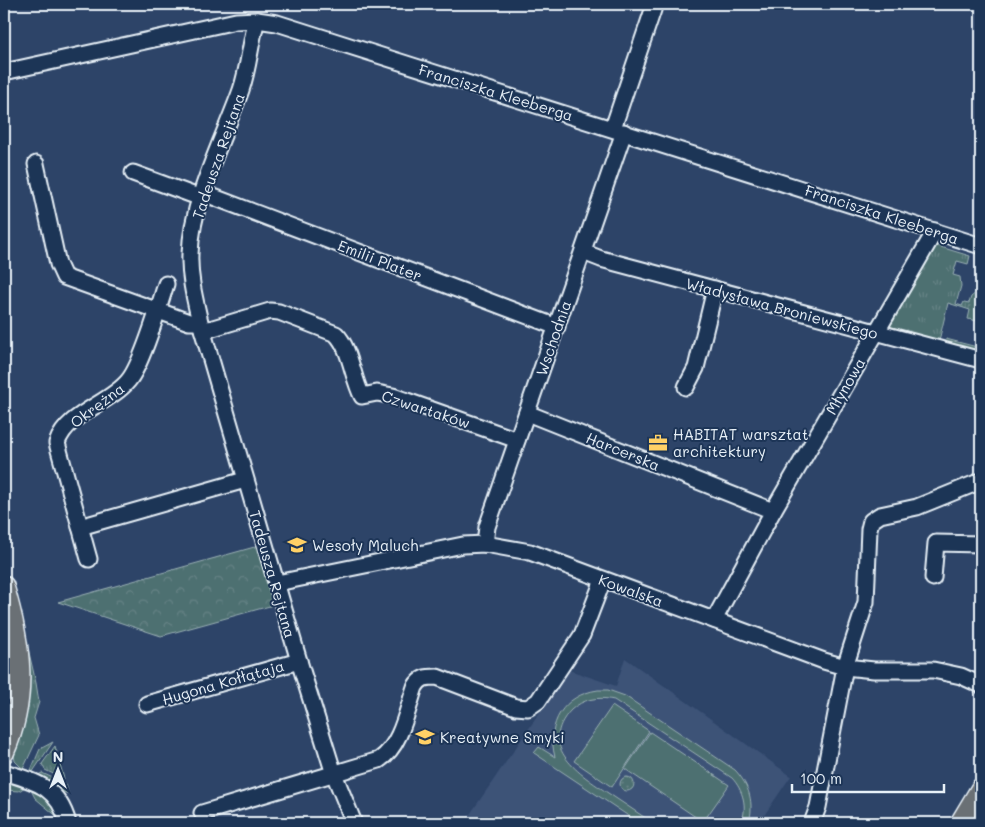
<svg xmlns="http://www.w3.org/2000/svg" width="985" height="827" font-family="Mali,sans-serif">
<defs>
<pattern id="grass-tufts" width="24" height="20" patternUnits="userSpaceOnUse" patternTransform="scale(1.25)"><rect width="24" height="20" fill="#4d6f71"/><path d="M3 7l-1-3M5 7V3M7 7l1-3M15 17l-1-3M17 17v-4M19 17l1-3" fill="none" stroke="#678486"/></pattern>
<pattern id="park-crowns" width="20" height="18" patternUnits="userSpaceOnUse" patternTransform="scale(1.25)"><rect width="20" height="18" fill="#4d6f71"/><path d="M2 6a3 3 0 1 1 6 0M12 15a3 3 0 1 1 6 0" fill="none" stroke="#678486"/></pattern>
<pattern id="garden-dots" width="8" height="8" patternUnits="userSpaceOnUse" patternTransform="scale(1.25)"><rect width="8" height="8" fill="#4d6f71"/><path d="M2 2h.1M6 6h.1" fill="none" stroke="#678486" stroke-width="1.8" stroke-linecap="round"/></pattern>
</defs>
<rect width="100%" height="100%" fill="#2d4468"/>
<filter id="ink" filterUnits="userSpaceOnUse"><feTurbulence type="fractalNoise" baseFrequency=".02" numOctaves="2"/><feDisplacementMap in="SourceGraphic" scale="10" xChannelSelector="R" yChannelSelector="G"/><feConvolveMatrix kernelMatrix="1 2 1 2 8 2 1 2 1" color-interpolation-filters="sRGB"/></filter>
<g filter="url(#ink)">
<path fill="#3c5277" d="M625,658l166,118 -32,47h-295l105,-153 47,16z"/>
<g fill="url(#grass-tufts)" stroke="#9ab0b4">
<path d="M934,245l36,11 -2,8 -11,-3 -4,14 7,2 1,9 -5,18 6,2 2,-4 5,1 2,-6 6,-5 4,1v32l-4,-1v-3l-9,-2 2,-9 -22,-7 -10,42 -46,-14 -3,-11z"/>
<path d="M981,326v30l-37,-10 2,-7 31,8z"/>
<path d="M27,644l9,39 3,19 -5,16 5,17 -15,32 -2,1 -7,-7 -2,-11z"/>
<path d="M4,664l7,2 2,22 -9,46z"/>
<path d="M53,742l-21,31 -1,-3 9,-21z"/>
<path d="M55,746l9,33 -19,-9 -3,-6z"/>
<path d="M42,773l24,11 2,9h-3l-13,-10 -14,-8z"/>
<path d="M4,782h8l13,5 -6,4 -15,-1z"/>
<path d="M31,790c15,6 22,14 28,28l-24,-20z"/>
</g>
<path fill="url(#park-crowns)" stroke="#9ab0b4" d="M258,546l19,58 -116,32 -103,-34z"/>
<circle fill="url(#garden-dots)" stroke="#9ab0b4" cx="627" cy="784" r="7"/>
<g fill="#4d6f71" stroke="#9ab0b4">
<path d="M598,690h10l17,6 110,74c15,16 19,33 14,53h-8c7,-16 2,-33 -9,-45l-118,-78c-16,-4 -31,-1 -43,10 -35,37 10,65 37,83 15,10 30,20 45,30h-14l-105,-70 5,-6 16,10c-9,-33 8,-62 43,-67z"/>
<path d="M612,706l37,25 -37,56 -38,-26z"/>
<path d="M650,732l79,53 -26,37 -78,-53z"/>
</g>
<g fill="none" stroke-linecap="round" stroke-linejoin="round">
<g stroke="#e8f1f8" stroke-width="19">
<g id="minor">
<path d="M257,20c-7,23 -8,47 -16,70 -19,53 -49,108 -51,164 -1,23 5,46 10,68l99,339 35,113 20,49"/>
<path d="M4,72l232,-51 21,-1 20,3 704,223"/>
<path d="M613,128l42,-124"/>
<path d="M36,164l22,100 6,13 125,45h11"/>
<path d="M133,173l68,25"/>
<path d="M203,193l354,134"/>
<path d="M583,252l18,7 380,101"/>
<path d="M203,331l67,-20 9,1 57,22c15,15 16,43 26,62l15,-3 16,3 124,44"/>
<path d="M686,387l10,-19 19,-79"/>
<path d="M527,413l246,98"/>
<path d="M80,527l165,-47"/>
<path d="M485,544l2,-17 137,-395"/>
<path d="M89,559l-32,-116c10,-30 52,-39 71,-62 14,-16 31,-75 38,-97"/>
<path d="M933,578l3,-35 45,1"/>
<path d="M277,583l186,-38 22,-1 45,8 294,109 21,6 29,3h59l28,6 20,9"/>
<path d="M714,620l59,-109 162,-280"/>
<path d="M147,704l152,-43"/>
<path d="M4,772c33,10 54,15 64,51"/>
<path d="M202,813l177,-53c22,-14 28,-50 36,-73 6,-10 11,-10 22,-10l79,30 12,1 10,-7 44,-66 21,-55"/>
<path d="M812,823l6,-16 27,-140 21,-65 3,-73 2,-8 9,-6 37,-8 64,-26"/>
</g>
</g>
<g stroke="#e8f1f8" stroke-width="22">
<g id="major">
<path d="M4,586c17,58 25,110 0,167"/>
<path d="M960,823l21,-35"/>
</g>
</g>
<use href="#minor" stroke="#1d3557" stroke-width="15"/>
<use href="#major" stroke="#6b6f74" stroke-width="19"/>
</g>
</g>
<defs>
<g id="office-bare" transform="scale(1.5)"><path d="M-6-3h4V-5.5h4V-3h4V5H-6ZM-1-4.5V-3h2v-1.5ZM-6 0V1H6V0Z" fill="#ffd166" stroke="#1d3557" stroke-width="2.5" paint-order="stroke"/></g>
<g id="school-bare" transform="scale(1.5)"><path d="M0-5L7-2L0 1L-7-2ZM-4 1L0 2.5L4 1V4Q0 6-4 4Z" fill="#ffd166" stroke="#1d3557" stroke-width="2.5" paint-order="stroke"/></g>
</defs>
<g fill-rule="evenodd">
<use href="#office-bare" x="658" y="443"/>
<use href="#school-bare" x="297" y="545"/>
<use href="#school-bare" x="425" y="737"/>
</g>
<g text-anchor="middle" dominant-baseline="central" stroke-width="4" stroke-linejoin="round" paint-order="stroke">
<g font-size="15" fill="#e8f1f8" stroke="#1d3557">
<text transform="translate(496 92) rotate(17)">Franciszka Kleeberga</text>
<text transform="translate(218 156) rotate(-71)">Tadeusza Rejtana</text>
<text transform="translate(882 214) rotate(18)">Franciszka Kleeberga</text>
<text transform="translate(380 260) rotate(21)">Emilii Plater</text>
<text transform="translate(782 308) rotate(15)">Władysława Broniewskiego</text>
<text transform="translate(553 338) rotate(-71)">Wschodnia</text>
<text transform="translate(845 386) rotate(-60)">Młynowa</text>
<text transform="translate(97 405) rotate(-37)">Okrężna</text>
<text transform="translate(426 409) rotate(18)">Czwartaków</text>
<text transform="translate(623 451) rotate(22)">Harcerska</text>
<text transform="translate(273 574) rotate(74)">Tadeusza Rejtana</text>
<text transform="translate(631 590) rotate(20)">Kowalska</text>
<text transform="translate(223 682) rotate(-16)">Hugona Kołłątaja</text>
</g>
<g font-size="15" fill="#e8f1f8" stroke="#1d3557" text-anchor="start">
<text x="673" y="434">HABITAT warsztat<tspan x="673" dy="17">architektury</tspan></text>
<text x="312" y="545">Wesoły Maluch</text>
<text x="440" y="737">Kreatywne Smyki</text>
</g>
</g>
<rect width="985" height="827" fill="none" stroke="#1d3557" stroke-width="20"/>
<rect x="10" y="10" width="965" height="807" fill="none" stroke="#e8f1f8" stroke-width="2" filter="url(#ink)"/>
<g transform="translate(58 770)" stroke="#1d3557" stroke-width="4" paint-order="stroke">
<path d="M0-4L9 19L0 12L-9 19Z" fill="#e8f1f8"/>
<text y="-8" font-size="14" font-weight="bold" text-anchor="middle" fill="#e8f1f8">N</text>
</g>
<path d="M792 784v8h152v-8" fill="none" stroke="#e8f1f8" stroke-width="2.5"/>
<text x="800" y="784" font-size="15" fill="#e8f1f8" stroke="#1d3557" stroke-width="4" paint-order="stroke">100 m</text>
</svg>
